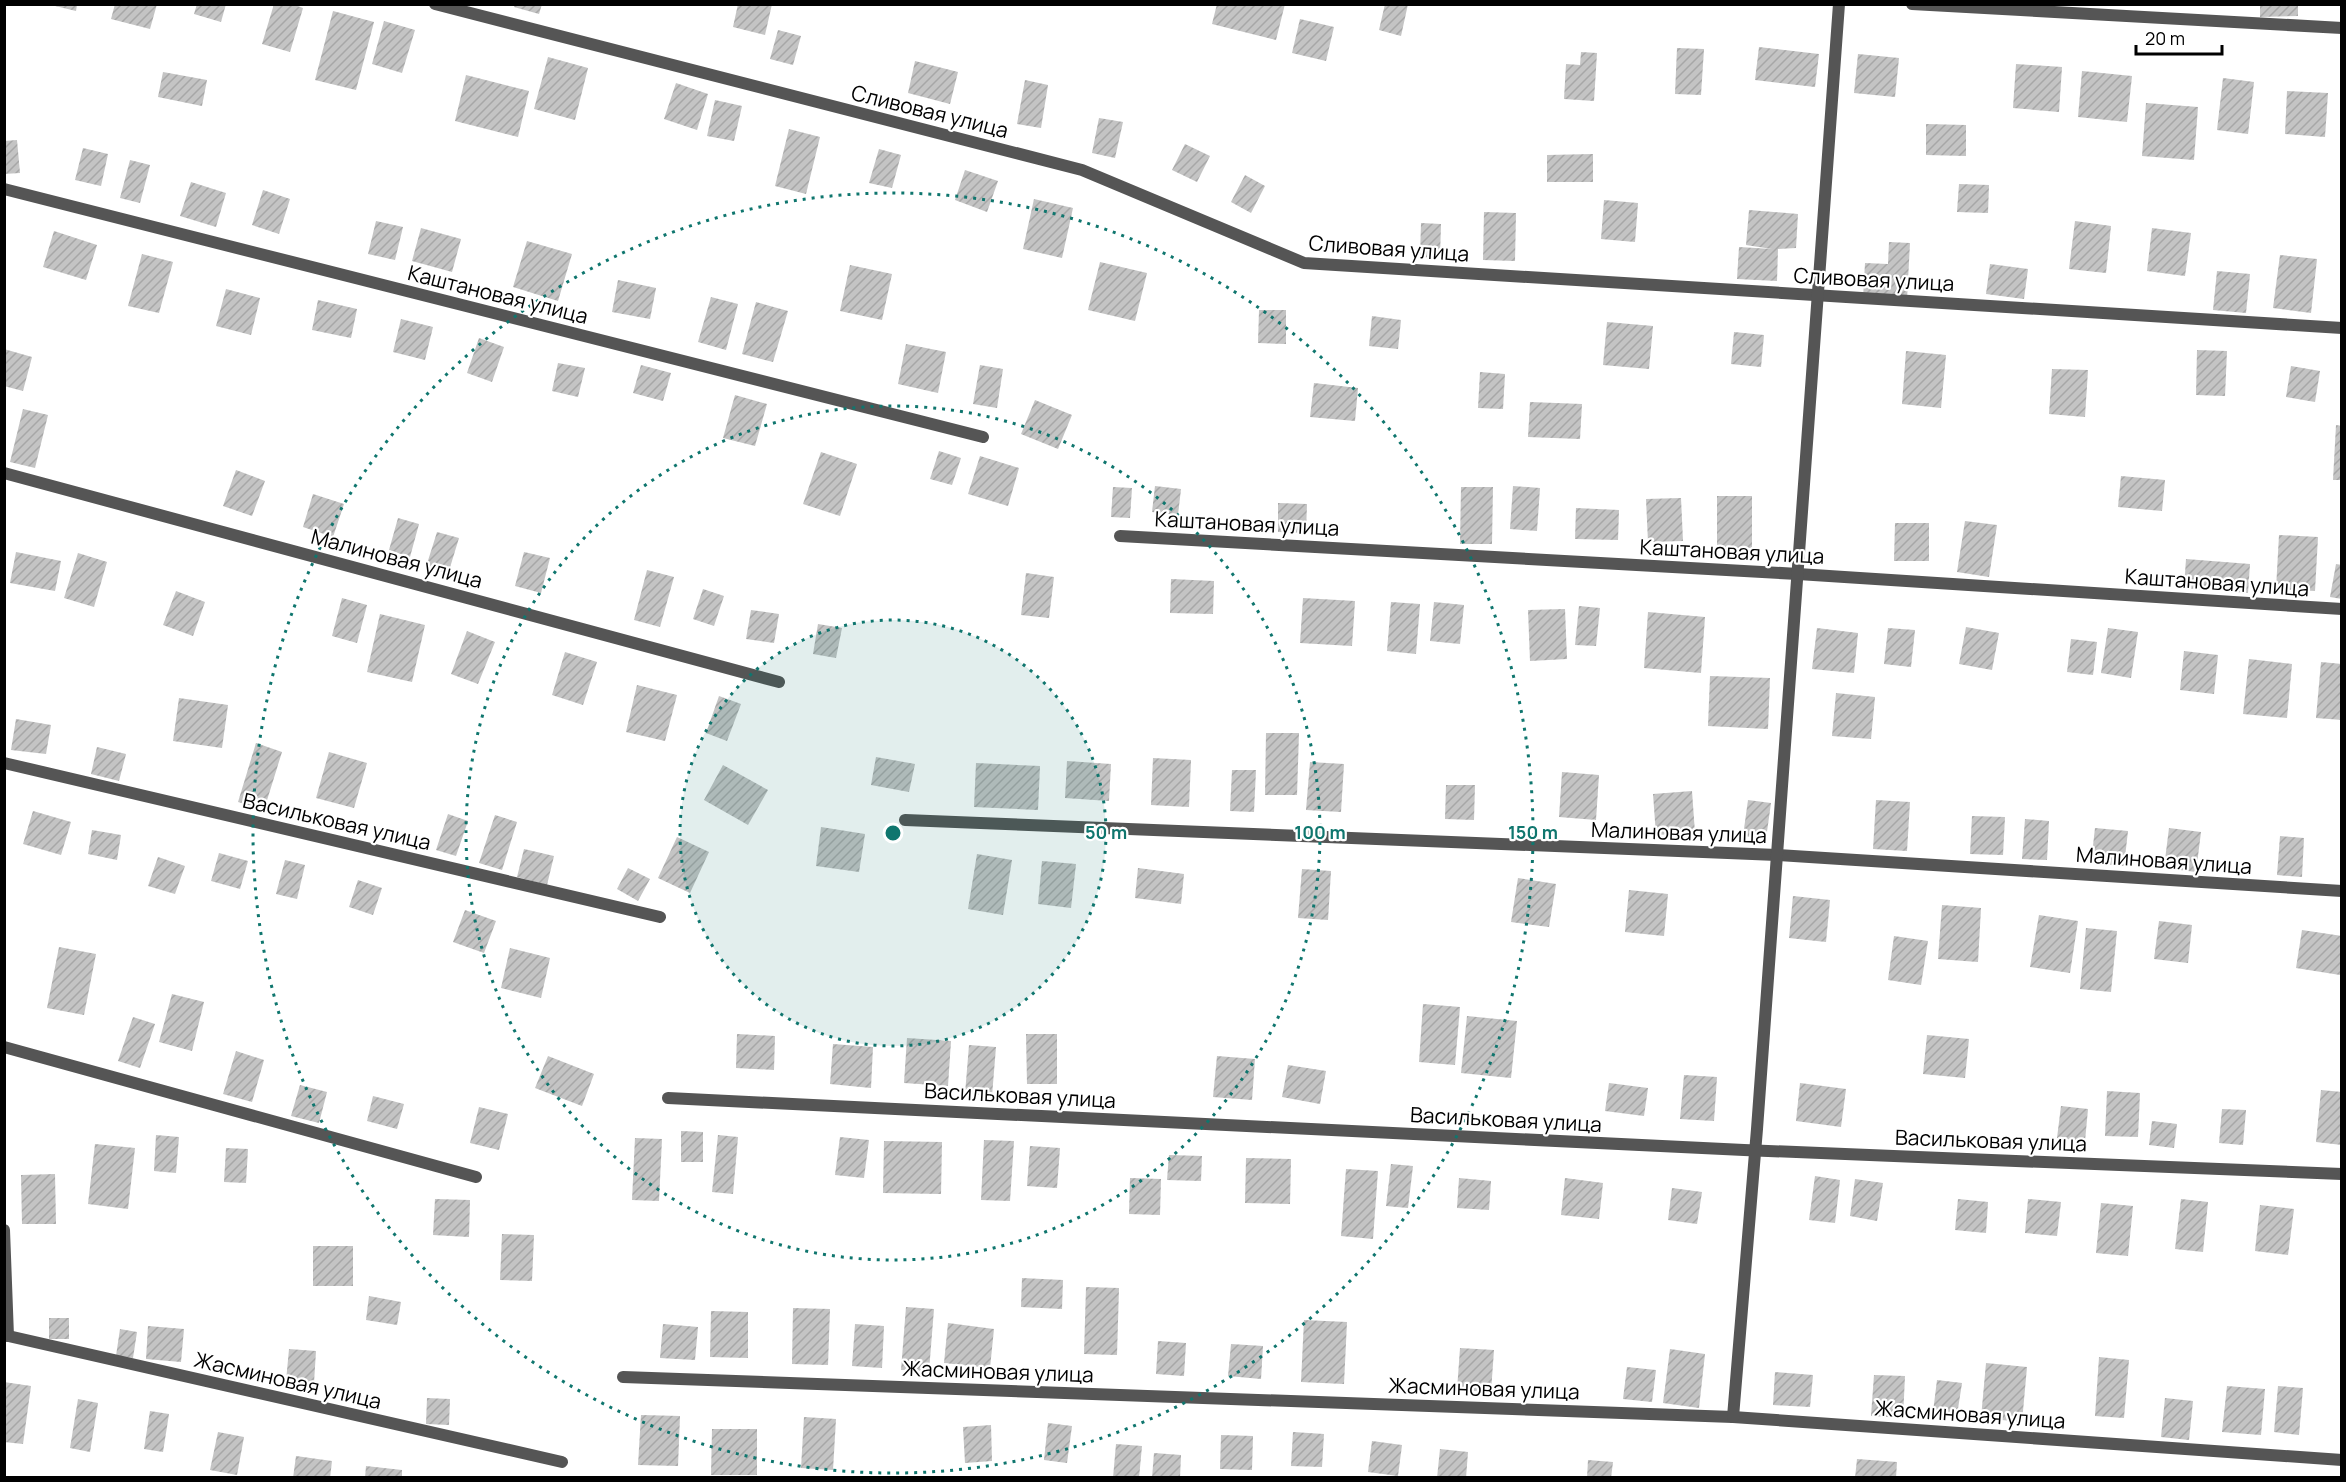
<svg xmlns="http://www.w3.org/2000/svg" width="2346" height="1482" font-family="Manrope,sans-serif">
<defs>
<pattern id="building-hatch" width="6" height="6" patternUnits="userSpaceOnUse" patternTransform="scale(1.5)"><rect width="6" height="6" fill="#c4c4c4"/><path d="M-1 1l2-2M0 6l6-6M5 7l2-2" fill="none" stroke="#a7a7a7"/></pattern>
</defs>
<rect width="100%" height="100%" fill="#fff"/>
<g fill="url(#building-hatch)">
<path d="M115,4h42l-7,25 -39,-10z"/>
<path d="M197,4h29l-5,18 -27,-8z"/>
<path d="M274,4h18l11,4 -13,44 -28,-8z"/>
<path d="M515,4h27l-3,10 -25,-7z"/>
<path d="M738,4h34l-7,31 -32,-8z"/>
<path d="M1217,4h68l-9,36 -64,-16z"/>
<path d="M1385,4h23l-7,32 -22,-6z"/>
<path d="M2260,4h38v12l-38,1z"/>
<path d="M51,5h26l-1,6z"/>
<path d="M333,11l41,11 -18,68 -41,-10z"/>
<path d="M1300,19l34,8 -8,34 -34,-8z"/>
<path d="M384,21l31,9 -13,43 -30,-9z"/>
<path d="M778,30l23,6 -8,29 -23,-6z"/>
<path d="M1759,47l60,7 -4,33 -60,-7z"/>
<path d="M1677,48l27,1 -3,46 -26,-1z"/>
<path d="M1581,52l16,1 -3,48 -30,-2 2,-35 14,1z"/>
<path d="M1858,54l41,4 -4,39 -41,-4z"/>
<path d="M548,57l40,11 -13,52 -41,-11z"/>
<path d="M915,61l43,11 -8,32 -42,-11z"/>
<path d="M2016,64l46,3 -3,45 -46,-4z"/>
<path d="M2082,71l50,5 -5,46 -49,-5z"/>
<path d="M163,72l44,8 -5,26 -44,-9z"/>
<path d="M466,75l63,16 -11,46 -63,-16z"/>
<path d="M2223,78l31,4 -6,52 -31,-4z"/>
<path d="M1025,80l23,5 -7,43 -24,-4z"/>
<path d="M676,83l32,11 -11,36 -33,-11z"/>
<path d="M2287,91l41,2 -3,44 -40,-3z"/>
<path d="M715,100l27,6 -8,35 -27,-5z"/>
<path d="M2146,103l52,4 -4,53 -52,-4z"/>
<path d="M1099,118l24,4 -8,36 -23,-5z"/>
<path d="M1926,124l40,1v31l-40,-1z"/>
<path d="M789,129l31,8 -14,57 -31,-8z"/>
<path d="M17,140l3,33 -16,1v-33z"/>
<path d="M1185,144l25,12 -13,26 -25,-12z"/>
<path d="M83,148l25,6 -7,32 -26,-6z"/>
<path d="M879,149l22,6 -9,33 -23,-5z"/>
<path d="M1593,154v28h-46v-27z"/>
<path d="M130,160l20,5 -10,38 -20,-5z"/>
<path d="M965,170l33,11 -11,31 -32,-12z"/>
<path d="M1245,175l20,11 -14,27 -20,-11z"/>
<path d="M191,182l35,11 -10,34 -36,-11z"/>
<path d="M1959,184l30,1 -1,28 -31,-1z"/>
<path d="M263,190l27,9 -11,35 -27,-9z"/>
<path d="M1034,199l39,9 -11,50 -39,-9z"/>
<path d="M1604,200l34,3 -3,39 -34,-3z"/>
<path d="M1749,210l49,4 -2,34 -18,1 -1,32 -40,-2 2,-32 33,2 -26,-4z"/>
<path d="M1484,212l32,1 -1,48 -32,-1z"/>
<path d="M376,221l27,6 -8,33 -27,-6z"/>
<path d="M2075,221l36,5 -5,47 -37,-4z"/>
<path d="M1421,223l20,1 -1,34 -20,-1z"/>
<path d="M421,228l40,11 -9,33 -40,-11z"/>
<path d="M2152,228l39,5 -6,43 -38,-5z"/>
<path d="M54,231l43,14 -11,35 -43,-13z"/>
<path d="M527,241l45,13 -14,47 -45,-14z"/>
<path d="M1889,242l21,1 -3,57 -44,-2 2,-35 23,1z"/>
<path d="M142,254l31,8 -14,51 -31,-7z"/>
<path d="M2280,255l37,4 -6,54 -38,-5z"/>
<path d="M1100,262l47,11 -12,48 -47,-11z"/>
<path d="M1990,264l38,5 -4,30 -38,-5z"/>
<path d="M850,265l42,9 -10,46 -42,-9z"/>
<path d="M2217,271l33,3 -4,39 -33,-3z"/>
<path d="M618,280l38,8 -6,31 -38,-7z"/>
<path d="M226,289l34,9 -9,37 -35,-9z"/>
<path d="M711,297l27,7 -12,46 -28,-8z"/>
<path d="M318,300l39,9 -6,29 -39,-8z"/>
<path d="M756,302l32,9 -15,51 -31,-8z"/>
<path d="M1259,310h27v34l-28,-1z"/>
<path d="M1372,316l29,4 -3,29 -29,-3z"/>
<path d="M401,319l32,8 -8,33 -32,-8z"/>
<path d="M1607,322l46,4 -4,43 -46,-4z"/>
<path d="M1734,332l30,3 -3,32 -30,-3z"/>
<path d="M479,338l25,9 -12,35 -25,-9z"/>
<path d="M906,344l40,8 -8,41 -40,-9z"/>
<path d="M4,349l28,8 -9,34 -19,-5z"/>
<path d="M2197,350l30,1 -2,45 -29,-1z"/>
<path d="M1906,351l40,4 -5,53 -39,-4z"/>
<path d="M558,363l27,5 -7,29 -26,-6z"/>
<path d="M641,365l30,8 -8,28 -30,-8z"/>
<path d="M980,365l23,4 -6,39 -24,-4z"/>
<path d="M2291,366l29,5 -5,31 -29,-5z"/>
<path d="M2052,369l36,1 -3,47 -36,-3z"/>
<path d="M1480,372l25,2 -2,35 -25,-1z"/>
<path d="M1314,383l44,5 -3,33 -45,-4z"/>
<path d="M735,395l32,9 -12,42 -32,-8z"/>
<path d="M1035,400l37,15 -14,34 -37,-15z"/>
<path d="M1530,402l52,2 -2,35 -52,-2z"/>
<path d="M23,409l25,6 -13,53 -25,-6z"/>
<path d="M2336,425l6,1v54h-9z"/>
<path d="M939,451l22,7 -9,27 -22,-6z"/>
<path d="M821,452l36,12 -17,52 -37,-12z"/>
<path d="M980,456l39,12 -11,38 -40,-12z"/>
<path d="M236,470l29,11 -13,35 -29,-10z"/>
<path d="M2121,476l44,4 -3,31 -44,-4z"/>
<path d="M1155,486l26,3 -3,26 -26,-3z"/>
<path d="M1513,486l27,2 -3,43 -27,-2z"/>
<path d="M1113,487l19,1 -2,30 -19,-1z"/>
<path d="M1461,487h32l-1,57h-32z"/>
<path d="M313,494l31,10 -11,33 -30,-10z"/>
<path d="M1717,496h35v52l-35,1z"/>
<path d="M1681,498l2,43 -35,1 -2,-43z"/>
<path d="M1278,503l29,1 -1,29 -28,-1z"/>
<path d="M1576,508l43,2 -1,30 -43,-1z"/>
<path d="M398,518l21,6 -9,33 -21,-7z"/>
<path d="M1965,521l32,4 -8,52 -32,-5z"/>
<path d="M1895,523h34v38h-35z"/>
<path d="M437,532l22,6 -11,36 -22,-7z"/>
<path d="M2279,535l39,2 -3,54 -39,-2z"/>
<path d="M16,552l45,9 -6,30 -45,-8z"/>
<path d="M524,552l26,6 -9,35 -26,-7z"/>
<path d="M78,553l29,9 -13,45 -30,-9z"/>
<path d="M2186,559l64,5 -2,29 -64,-5z"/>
<path d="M2336,564l6,1v34l-12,-2z"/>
<path d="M647,570l27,7 -14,50 -26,-7z"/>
<path d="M1026,573l28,4 -5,41 -28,-3z"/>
<path d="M1171,579l43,2 -1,33 -43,-1z"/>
<path d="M703,589l21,7 -10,30 -21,-7z"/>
<path d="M176,591l29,11 -12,34 -30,-11z"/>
<path d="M342,598l25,7 -10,38 -25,-7z"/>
<path d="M1303,598l52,3 -3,45 -52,-3z"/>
<path d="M1391,602l29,2 -4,50 -29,-3z"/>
<path d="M1434,602l30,3 -4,39 -30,-3z"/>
<path d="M1579,606l21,2 -4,38 -21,-1z"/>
<path d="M1565,609l2,50 -37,2 -2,-51z"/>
<path d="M751,610l28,4 -5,29 -28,-4z"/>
<path d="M1648,612l57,5 -4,56 -57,-5z"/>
<path d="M380,614l45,11 -13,57 -45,-10z"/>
<path d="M818,624l24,4 -6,30 -23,-4z"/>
<path d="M1966,627l33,6 -7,37 -33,-6z"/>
<path d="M1817,628l41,5 -4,40 -42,-4z"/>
<path d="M1888,628l27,2 -4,37 -27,-3z"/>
<path d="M2108,628l30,4 -7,46 -30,-5z"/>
<path d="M467,631l28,11 -17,42 -27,-10z"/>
<path d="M2071,639l26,3 -4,33 -26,-3z"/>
<path d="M2184,651l34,4 -4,39 -34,-4z"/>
<path d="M565,652l32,10 -14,43 -31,-10z"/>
<path d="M2249,659l43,5 -5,54 -44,-4z"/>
<path d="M2321,662l21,2v56l-26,-2z"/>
<path d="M1710,676l60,2 -2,51 -60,-3z"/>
<path d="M637,685l40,10 -12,46 -39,-9z"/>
<path d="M1836,693l39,4 -4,42 -39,-3z"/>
<path d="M719,696l22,8 -14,37 -21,-8z"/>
<path d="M179,698l49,7 -6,43 -49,-7z"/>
<path d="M16,719l35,6 -5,29 -35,-4z"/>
<path d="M1266,733h33l-2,62h-32z"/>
<path d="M256,743l26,9 -18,58 -26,-8z"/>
<path d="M97,747l29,7 -7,27 -28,-7z"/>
<path d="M329,752l38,11 -13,45 -38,-10z"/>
<path d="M876,757l39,7 -6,28 -38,-7z"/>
<path d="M1153,758l38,2 -2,47 -38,-2z"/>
<path d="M1067,761l44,3 -2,37 -44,-3z"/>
<path d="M1310,762l34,2 -3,48 -35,-2z"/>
<path d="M976,763l64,3 -2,44 -64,-3z"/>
<path d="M723,765l45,25 -20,35 -44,-25z"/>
<path d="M1232,770h24l-2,42 -24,-1z"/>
<path d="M1562,772l37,3 -3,45 -37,-3z"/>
<path d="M1446,785h29l-1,35 -29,-1z"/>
<path d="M1692,791l3,42 -39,2 -3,-41z"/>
<path d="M1748,800l23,3 -5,36 -23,-3z"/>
<path d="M1876,800l34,2 -3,49 -34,-2z"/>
<path d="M33,811l38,11 -10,33 -38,-11z"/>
<path d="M448,814l20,7 -12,35 -20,-6z"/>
<path d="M495,815l22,7 -15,48 -23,-7z"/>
<path d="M1972,816l33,1 -2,38 -33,-1z"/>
<path d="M2025,819l24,2 -2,39 -25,-1z"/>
<path d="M821,827l44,7 -6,38 -43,-6z"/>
<path d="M2095,828l33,3 -4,35 -33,-3z"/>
<path d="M2169,828l32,4 -5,40 -32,-4z"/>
<path d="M92,830l29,5 -4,25 -29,-6z"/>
<path d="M2280,836l24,2 -2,39 -25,-2z"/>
<path d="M677,837l32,15 -19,41 -32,-15z"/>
<path d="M524,849l30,7 -7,29 -30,-8z"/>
<path d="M219,853l29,8 -8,28 -29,-8z"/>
<path d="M977,854l35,6 -9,55 -35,-6z"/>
<path d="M158,857l27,9 -10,28 -27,-8z"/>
<path d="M285,860l20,5 -8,34 -21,-5z"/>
<path d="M1042,861l34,3 -5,44 -33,-4z"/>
<path d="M628,868l22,11 -12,22 -21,-12z"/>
<path d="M1138,868l46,6 -3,30 -46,-6z"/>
<path d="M1302,869l29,2 -3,49 -30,-2z"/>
<path d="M1518,878l38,6 -7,43 -38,-5z"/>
<path d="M358,880l24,8 -9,27 -24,-8z"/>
<path d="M1629,890l39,4 -4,42 -39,-4z"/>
<path d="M1793,896l37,4 -4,42 -37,-4z"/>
<path d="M1942,905l39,3 -3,54 -40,-3z"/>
<path d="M465,910l31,11 -12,32 -31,-11z"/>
<path d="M2039,915l39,6 -8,52 -40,-6z"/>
<path d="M2159,921l33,4 -4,38 -34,-4z"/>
<path d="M2086,928l31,3 -6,61 -31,-3z"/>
<path d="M2302,930l40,6 -2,39 -44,-7z"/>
<path d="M1894,936l34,5 -7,44 -33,-5z"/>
<path d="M59,947l37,7 -12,61 -37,-7z"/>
<path d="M510,948l40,10 -9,40 -40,-10z"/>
<path d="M172,994l32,8 -12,49 -33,-9z"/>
<path d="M1423,1004l37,3 -5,58 -36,-3z"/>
<path d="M1467,1016l50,5 -6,57 -50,-5z"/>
<path d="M133,1017l22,7 -15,44 -22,-7z"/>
<path d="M737,1034l38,2 -1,34 -38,-2z"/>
<path d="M1026,1034h31v50h-30z"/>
<path d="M1927,1035l42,4 -4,39 -42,-4z"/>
<path d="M907,1038l44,3 -3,45 -44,-3z"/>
<path d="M833,1044l40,3 -2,41 -41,-4z"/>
<path d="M969,1045l27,2 -4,49 -27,-2z"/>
<path d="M236,1051l28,9 -12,42 -29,-8z"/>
<path d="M548,1056l46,18 -12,32 -47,-18z"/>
<path d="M1217,1056l38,3 -3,41 -39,-3z"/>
<path d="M1288,1065l38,6 -6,33 -38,-7z"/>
<path d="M1684,1075l33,2 -3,44 -34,-2z"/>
<path d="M1609,1083l39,5 -4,28 -39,-5z"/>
<path d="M1800,1083l46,6 -5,38 -45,-6z"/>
<path d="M300,1085l27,7 -8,31 -28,-7z"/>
<path d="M2321,1090l21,2v53l-26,-3z"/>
<path d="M2107,1091l33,2 -2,44 -33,-1z"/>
<path d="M373,1096l31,8 -7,25 -30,-8z"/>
<path d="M2061,1106l27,3 -3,32 -28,-3z"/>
<path d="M479,1107l29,7 -9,36 -29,-7z"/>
<path d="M2222,1109l24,1 -3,35 -24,-2z"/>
<path d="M2152,1121l25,3 -3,24 -25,-3z"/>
<path d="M681,1131l22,1v30h-22z"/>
<path d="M156,1135l23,2 -3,36 -22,-2z"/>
<path d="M718,1135l20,2 -5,57 -21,-2z"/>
<path d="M840,1137l29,3 -5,38 -29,-3z"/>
<path d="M635,1138l27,1 -3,62 -27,-1z"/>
<path d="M984,1140l30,1 -4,60 -29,-1z"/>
<path d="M884,1141l58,1 -1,52 -58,-1z"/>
<path d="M95,1144l40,4 -7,61 -40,-5z"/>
<path d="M1030,1146l30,2 -3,40 -30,-2z"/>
<path d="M226,1148l22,1 -2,34 -22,-1z"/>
<path d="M1169,1155l33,1 -1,25 -34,-1z"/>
<path d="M1246,1158l45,1 -1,45 -45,-1z"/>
<path d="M1391,1164l22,2 -5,42 -22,-2z"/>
<path d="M1346,1169l32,2 -5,68 -32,-3z"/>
<path d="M55,1174l1,50h-34l-1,-49z"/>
<path d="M1815,1176l25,4 -5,43 -26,-3z"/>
<path d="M1130,1178l31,1 -1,36 -31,-1z"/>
<path d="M1459,1178l32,3 -2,29 -32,-2z"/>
<path d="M1565,1178l38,5 -4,36 -38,-4z"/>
<path d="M1855,1179l28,4 -6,38 -27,-5z"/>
<path d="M1672,1188l30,4 -5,32 -29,-4z"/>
<path d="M435,1199l35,1 -1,37 -36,-2z"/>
<path d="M1958,1199l30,3 -2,31 -31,-3z"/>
<path d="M2028,1199l33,3 -4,34 -32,-3z"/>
<path d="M2181,1199l27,3 -5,50 -28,-3z"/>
<path d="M2101,1203l32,3 -5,50 -32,-3z"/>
<path d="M2260,1205l34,4 -6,46 -33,-4z"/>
<path d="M502,1234l32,1 -2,46 -32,-1z"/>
<rect x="313" y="1246" width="40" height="40"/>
<path d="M1022,1278l41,2 -1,29 -41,-2z"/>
<path d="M1086,1287l33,1 -2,67 -33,-1z"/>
<path d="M369,1296l32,6 -4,23 -31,-5z"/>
<path d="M906,1307l28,2 -5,62 -28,-1z"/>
<path d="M793,1308l37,1 -2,56 -36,-1z"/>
<path d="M711,1311l37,1v46l-38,-1z"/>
<rect x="49" y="1318" width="20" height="21"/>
<path d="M1304,1320l43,2 -3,62 -43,-2z"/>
<path d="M948,1323l46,6 -4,39 -46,-5z"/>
<path d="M663,1324l35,3 -3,33 -35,-2z"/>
<path d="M855,1324l29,2 -2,42 -30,-2z"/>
<path d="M148,1326l36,3 -3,33 -35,-3z"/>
<path d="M120,1329l17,3 -4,26 -17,-2z"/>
<path d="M1158,1341l28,2 -2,33 -28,-2z"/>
<path d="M1231,1344l32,2 -2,33 -33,-3z"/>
<path d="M1460,1348l34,2 -3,42 -34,-2z"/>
<path d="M289,1349l27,2 -2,32 -28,-2z"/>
<path d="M1670,1349l35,5 -6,54 -36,-5z"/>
<path d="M2099,1357l30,3 -5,58 -29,-2z"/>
<path d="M1986,1363l41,4 -5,55 -41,-4z"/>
<path d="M1627,1367l29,3 -4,32 -29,-3z"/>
<path d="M1775,1372l38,3 -3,32 -37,-2z"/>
<path d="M1874,1375l31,1 -2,42 -32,-2z"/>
<path d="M1937,1380l25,3 -5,32 -24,-3z"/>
<path d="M4,1382l27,4 -8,58 -19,-2z"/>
<path d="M2227,1386l38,3 -4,46 -39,-3z"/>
<path d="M2278,1386l25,2 -4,47 -25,-3z"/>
<path d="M427,1398l23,1 -1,26 -23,-1z"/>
<path d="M2165,1398l28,3 -4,39 -28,-3z"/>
<path d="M78,1399l20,4 -8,49 -20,-4z"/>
<path d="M150,1411l19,3 -6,38 -19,-3z"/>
<path d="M641,1415l39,1 -2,50 -40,-1z"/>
<path d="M804,1417l32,2 -3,51 -32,-2z"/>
<path d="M1048,1423l24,3 -5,37 -23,-3z"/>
<path d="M991,1425l1,36 -27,2 -2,-36z"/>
<path d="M712,1429h45v46h-46z"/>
<path d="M218,1432l26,5 -7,38 -27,-5z"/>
<path d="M1293,1432l31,2 -2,33 -31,-1z"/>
<path d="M1221,1435l32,1 -1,34 -32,-1z"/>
<path d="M1372,1441l30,4 -4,31 -30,-4z"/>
<path d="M1116,1444l26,2 -3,32h-26z"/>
<path d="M1440,1449l28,3 -2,26h-29z"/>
<path d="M1154,1453l27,2 -1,23h-28z"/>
<path d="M296,1456l36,5 -2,17h-37z"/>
<path d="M1857,1459l40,3 -1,16h-41z"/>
<path d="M1588,1460l25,2 -2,16h-24z"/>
<path d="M366,1466l36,4v8h-37z"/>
</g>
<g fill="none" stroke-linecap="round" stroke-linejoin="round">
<g stroke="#555" stroke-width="12">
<path d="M435,4l647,166 222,93 1038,65"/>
<path d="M1912,4l430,24"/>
<path d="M4,189l979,248"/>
<path d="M4,473l775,209"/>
<path d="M1120,536l678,38 544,35"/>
<path d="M4,763l656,154"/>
<path d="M905,820l872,35 565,36"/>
<path d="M4,1047l472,130"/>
<path d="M668,1098l1076,52 598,24"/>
<path d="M4,1230l4,106"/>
<path d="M4,1335l558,127"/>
<path d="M623,1377l1110,40 609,43"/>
<path d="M1733,1417l24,-288 82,-1125"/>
</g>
</g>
<circle cx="893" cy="833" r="213" fill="#0f766e" fill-opacity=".12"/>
<g fill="none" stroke="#0f766e" stroke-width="3" stroke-dasharray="3 6">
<circle cx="893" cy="833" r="213"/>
<circle cx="893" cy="833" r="427"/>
<circle cx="893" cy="833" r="640"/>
</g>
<g text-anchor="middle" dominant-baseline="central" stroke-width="4.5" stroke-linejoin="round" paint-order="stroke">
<g font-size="21" fill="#000" stroke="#fff">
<text transform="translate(930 111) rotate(14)">Сливовая улица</text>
<text transform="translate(1389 248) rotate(4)">Сливовая улица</text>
<text transform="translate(1874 279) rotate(3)">Сливовая улица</text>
<text transform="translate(498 294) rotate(14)">Каштановая улица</text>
<text transform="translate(1247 523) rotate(3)">Каштановая улица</text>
<text transform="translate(1732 551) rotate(3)">Каштановая улица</text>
<text transform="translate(397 558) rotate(15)">Малиновая улица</text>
<text transform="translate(2217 582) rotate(4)">Каштановая улица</text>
<text transform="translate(337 821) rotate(13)">Васильковая улица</text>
<text transform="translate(1679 832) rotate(2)">Малиновая улица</text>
<text transform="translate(2164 860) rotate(4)">Малиновая улица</text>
<text transform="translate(1020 1095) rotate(3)">Васильковая улица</text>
<text transform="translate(1506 1119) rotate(3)">Васильковая улица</text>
<text transform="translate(1991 1140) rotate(2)">Васильковая улица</text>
<text transform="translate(998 1371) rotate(2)">Жасминовая улица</text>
<text transform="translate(288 1380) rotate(13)">Жасминовая улица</text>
<text transform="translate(1484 1388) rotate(2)">Жасминовая улица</text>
<text transform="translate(1970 1414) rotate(4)">Жасминовая улица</text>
</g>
</g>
<circle cx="893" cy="833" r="9" fill="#0f766e" stroke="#fff" stroke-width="3"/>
<g font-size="18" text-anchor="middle" font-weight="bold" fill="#0f766e" stroke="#fff" stroke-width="4.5" stroke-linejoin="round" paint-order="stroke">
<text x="1106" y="839">50 m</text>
<text x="1320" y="839">100 m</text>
<text x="1533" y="839">150 m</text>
</g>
<rect width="2346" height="1482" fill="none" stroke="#000000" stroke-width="12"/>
<path d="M2136 45v9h86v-9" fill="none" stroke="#000000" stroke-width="3"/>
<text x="2145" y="45" font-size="18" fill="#000000" stroke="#ffffff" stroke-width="4.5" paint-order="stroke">20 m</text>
</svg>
